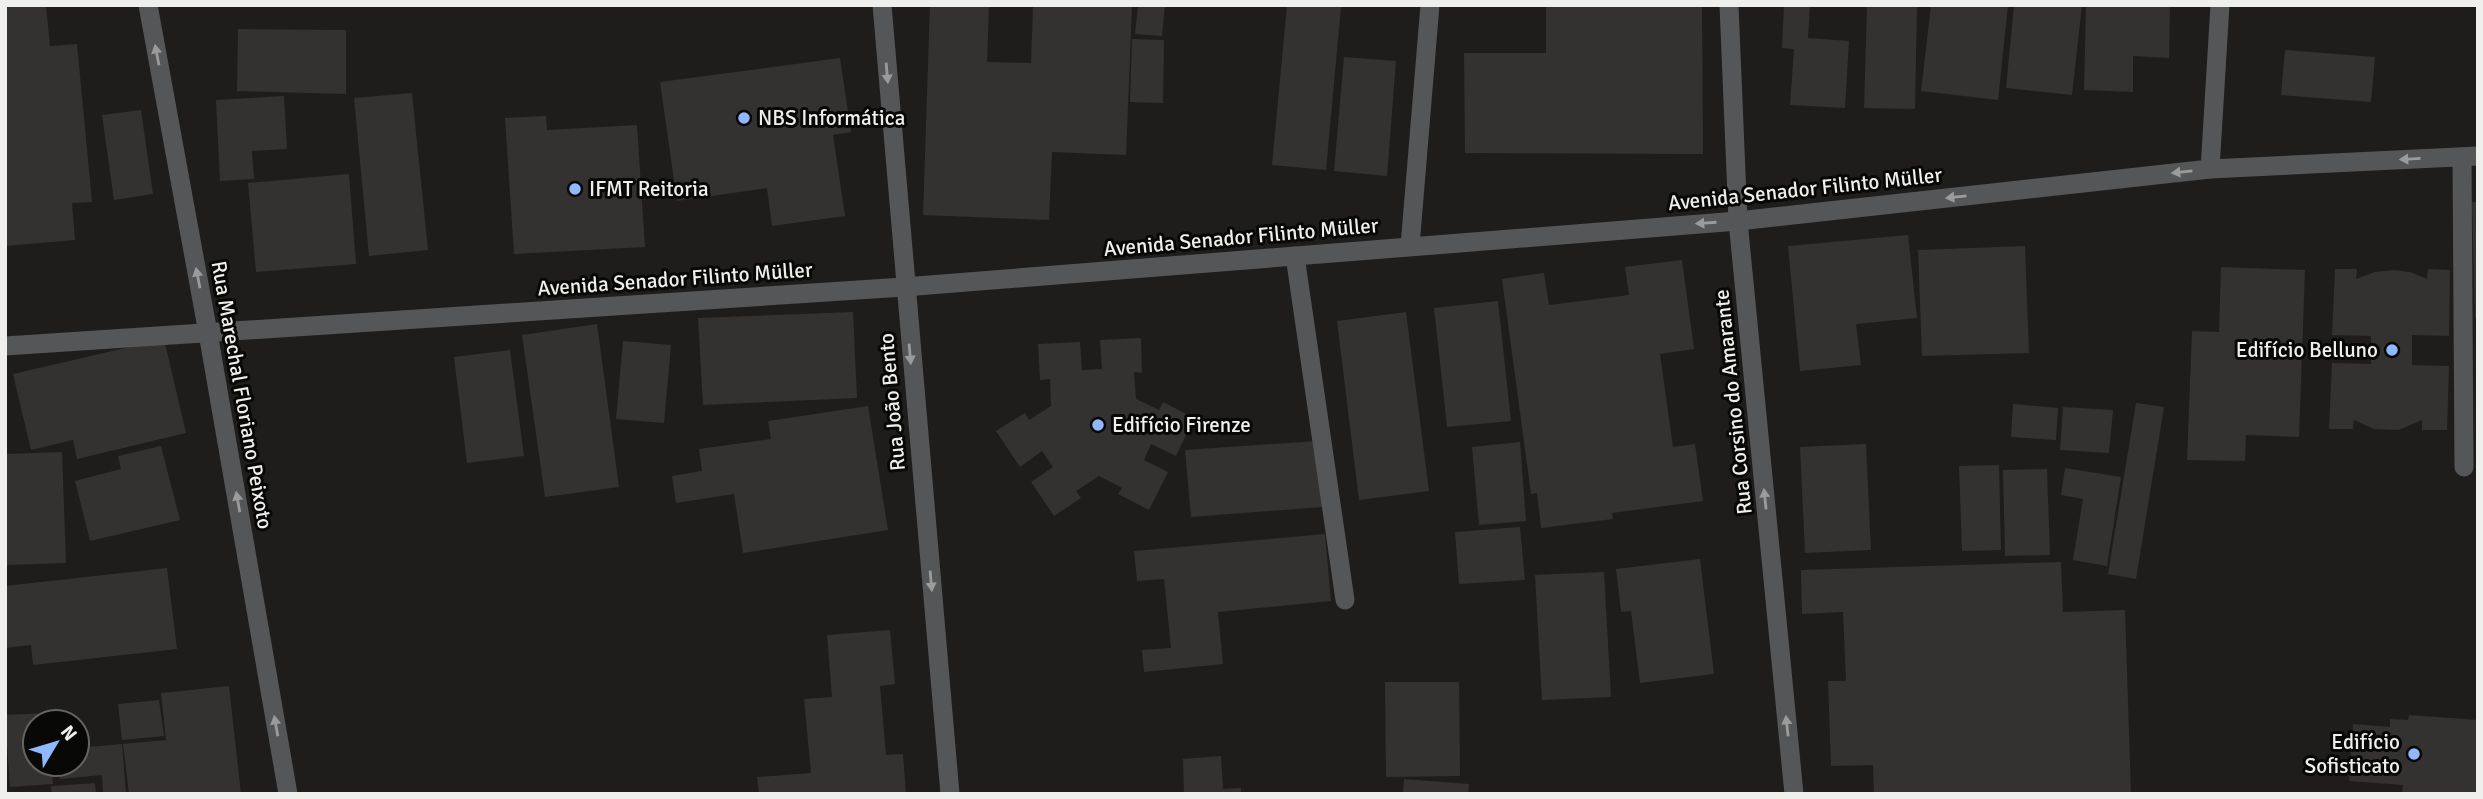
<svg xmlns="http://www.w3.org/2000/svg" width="2483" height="799" font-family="Signika,sans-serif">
<rect width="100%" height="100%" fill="#1e1d1b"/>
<g fill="#333230">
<path d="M5,5h41l4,41 27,-2 15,158 -20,1 3,37 -70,6z"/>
<path d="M930,5h59l-2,57 44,1 2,-58h99l-6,150 -74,-3 -3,68 -126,-5z"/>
<path d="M1138,5h27l-3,31 -27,-2z"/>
<path d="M1287,5l54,2 -15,163 -54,-5z"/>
<path d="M1546,5h156l1,149 -238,-1 -1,-100h82z"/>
<path d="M1784,5h26l-2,33 41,3 -4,67 -55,-3 4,-56 -12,-1z"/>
<path d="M1867,5h50l-2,104 -51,-1z"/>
<path d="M1931,5h77l-10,95 -77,-9z"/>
<path d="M2014,5h68l-10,90 -66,-7z"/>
<path d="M2086,5h84l-1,53 -36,-2v36l-49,-2z"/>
<path d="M238,29l108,1v64l-109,-3z"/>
<path d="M1132,39l32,1 -1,63 -33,-1z"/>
<path d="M2285,50l90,7 -4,45 -90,-7z"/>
<path d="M1344,57l52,4 -9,115 -53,-5z"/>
<path d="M840,58l11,74 -18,3 12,81 -73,10 -5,-38 -90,13 -17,-119z"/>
<path d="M412,93l16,157 -59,6 -15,-158z"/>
<path d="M284,96l3,53 -35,2 2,28 -34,2 -4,-81z"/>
<path d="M141,110l12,84 -39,6 -12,-85z"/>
<path d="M546,116l1,14 90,-5 8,122 -131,7 -9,-136z"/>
<path d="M349,174l7,90 -100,8 -8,-89z"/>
<path d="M2472,202h6v116h-3z"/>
<path d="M1908,235l9,83 -61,6 5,41 -61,6 -12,-125z"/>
<path d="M2025,246l4,107 -107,3 -4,-106z"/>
<path d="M1682,260l12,89 -34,5 13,93 22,-3 8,57 -91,12 1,6 -72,9 -4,-35 -6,1 -29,-215 42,-6 5,32 80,-10 -4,-28z"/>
<path d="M2221,267l84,3 -6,167 -53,-2 -1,26 -58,-1 5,-129 27,1z"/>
<path d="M2335,269h22l-1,10 19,-7 19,-2 16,2 17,7 1,-10 22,1 -1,66 -37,-1v30l37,1 -2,64h-25v-10l-23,10 -25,-1 -20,-9 -1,9h-24l3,-66 39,1v-28l-39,-1z"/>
<path d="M1498,301l13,120 -64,6 -13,-119z"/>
<path d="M853,312l4,86 -154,7 -5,-87z"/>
<path d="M1406,312l23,179 -70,9 -22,-179z"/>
<path d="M597,324l22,163 -74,10 -23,-162z"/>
<path d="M1141,338l1,35 -8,-1 2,27 23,11 4,-8 31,16 -18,38 -25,-12 -7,16 24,12 -19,38 -31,-16 4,-6 -23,-12 -23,15 5,7 -27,18 -23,-34 22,-15 -11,-16 -22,16 -24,-36 29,-18 4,7 22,-14 -1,-27 -10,1 -2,-36 42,-2 2,28 20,-1 -2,-29z"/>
<path d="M164,339l22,94 -109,26 -4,-19 -42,10 -18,-76z"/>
<path d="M623,341l48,4 -7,78 -48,-4z"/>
<path d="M510,350l14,106 -57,7 -13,-106z"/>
<path d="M2136,403l28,4 -28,172 -28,-5z"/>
<path d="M2013,404l45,4 -2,32 -45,-3z"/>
<path d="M868,406l20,124 -145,23 -9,-59 -58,9 -4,-27 30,-5 -3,-22 72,-10 -3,-18z"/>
<path d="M2063,407l50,3 -4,43 -49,-3z"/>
<path d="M1318,441l5,66 -132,10 -6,-67z"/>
<path d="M1520,442l6,79 -47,4 -7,-78z"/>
<path d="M1866,444l5,106 -66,3 -5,-106z"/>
<path d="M161,446l19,74 -90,21 -15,-60 46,-12 -3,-13z"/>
<path d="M62,452l4,111 -61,2v-111z"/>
<path d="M1999,465l2,85 -39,1 -3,-85z"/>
<path d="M2065,468l56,9 -14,89 -34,-6 10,-61 -22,-4z"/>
<path d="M2047,469l3,86 -45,1 -2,-86z"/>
<path d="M1520,527l5,53 -66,4 -4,-52z"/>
<path d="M1325,534l6,67 -113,11 5,52 -79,8 -2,-22 29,-2 -7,-69 -27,2 -3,-30z"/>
<path d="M1700,559l14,115 -74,9 -9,-72 -10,1 -5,-43z"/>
<path d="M2061,562l2,50 62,-2 6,184h-257l-1,-29 -42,1 -3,-85h18l-3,-69 -41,2 -1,-44z"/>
<path d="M167,568l10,81 -144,16 -2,-20 -26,3v-62z"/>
<path d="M1604,572l7,125 -69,3 -7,-125z"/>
<path d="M890,630l5,54 -15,2 6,69 17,-1 3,40h-147l-2,-17 54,-4 -7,-74 28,-2 -5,-62z"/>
<path d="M1385,682h74l1,94 -74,1z"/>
<path d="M229,686l12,108h-112l-6,-50 43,-4 -5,-47z"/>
<path d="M159,700l5,36 -42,4 -4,-36z"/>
<path d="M48,713l1,9h-14v42h16l2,20 -43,3 -5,-72z"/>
<path d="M2409,715l69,5v74h-76l1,-9 -54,-4 4,-57 37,3v-8l18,1z"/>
<path d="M122,744l4,50h-23l-1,-19 -42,4 -1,-15h18v-16z"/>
<path d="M1221,756l2,33 18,-1v6h-57l-1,-35z"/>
<path d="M1404,779l65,5 -1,10h-65z"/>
<path d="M95,783l1,11h-44l-1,-8z"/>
</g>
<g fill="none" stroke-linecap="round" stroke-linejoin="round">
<g stroke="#555657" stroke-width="19">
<path d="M2462,157l2,310"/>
<path d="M2210,169l10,-164"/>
<path d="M1410,246l20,-241"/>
<path d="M1295,256l50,344"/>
</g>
<g stroke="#555657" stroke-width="19">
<path d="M148,5l60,328 80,461"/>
<path d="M882,5l68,789"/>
</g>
<g stroke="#555657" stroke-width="19">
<path d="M1729,5l9,216 56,573"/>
<path d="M5,346l899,-59 834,-66 472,-52 268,-13"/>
</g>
</g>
<defs><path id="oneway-solid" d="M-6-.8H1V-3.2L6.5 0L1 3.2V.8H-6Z" transform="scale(1.75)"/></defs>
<g fill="#9a9b9a">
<use href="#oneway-solid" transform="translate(157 55) rotate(-101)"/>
<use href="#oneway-solid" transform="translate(887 73) rotate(85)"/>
<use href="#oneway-solid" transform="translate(2410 159) rotate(177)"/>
<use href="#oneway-solid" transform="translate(2182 172) rotate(174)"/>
<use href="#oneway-solid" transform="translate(1956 197) rotate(174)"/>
<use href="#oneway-solid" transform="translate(1706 223) rotate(176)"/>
<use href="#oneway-solid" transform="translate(198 278) rotate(-101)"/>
<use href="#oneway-solid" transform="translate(910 354) rotate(85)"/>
<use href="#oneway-solid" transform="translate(1765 499) rotate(-96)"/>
<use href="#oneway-solid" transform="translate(238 502) rotate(-100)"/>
<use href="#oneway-solid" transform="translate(931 581) rotate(85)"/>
<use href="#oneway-solid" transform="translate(276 726) rotate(-100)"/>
<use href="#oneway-solid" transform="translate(1787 726) rotate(-96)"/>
</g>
<g fill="#8fb8fd" stroke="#080807" stroke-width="2.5">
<circle cx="744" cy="118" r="7"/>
<circle cx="575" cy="189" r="7"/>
<circle cx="2392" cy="350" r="7"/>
<circle cx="1098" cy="425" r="7"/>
<circle cx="2414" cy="754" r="7"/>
</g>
<g text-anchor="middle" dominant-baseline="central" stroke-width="6" stroke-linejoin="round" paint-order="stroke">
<g font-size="21" fill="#efefed" stroke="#080807" text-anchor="start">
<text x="758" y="118">NBS Informática</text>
<text x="589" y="189">IFMT Reitoria</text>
<text x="2378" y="350" text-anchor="end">Edifício Belluno</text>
<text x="1112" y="425">Edifício Firenze</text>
<text x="2400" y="742" text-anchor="end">Edifício<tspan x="2400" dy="24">Sofisticato</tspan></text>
</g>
<g font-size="21" fill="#efefed" stroke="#080807">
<text transform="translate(1805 189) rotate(-6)">Avenida Senador Filinto Müller</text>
<text transform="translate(1241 237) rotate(-5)">Avenida Senador Filinto Müller</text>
<text transform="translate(675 279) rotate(-4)">Avenida Senador Filinto Müller</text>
<text transform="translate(242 395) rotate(80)">Rua Marechal Floriano Peixoto</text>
<text transform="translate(892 402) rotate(-95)">Rua João Bento</text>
<text transform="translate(1733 402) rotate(-96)">Rua Corsino do Amarante</text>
</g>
</g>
<rect width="2483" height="799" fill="none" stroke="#efefed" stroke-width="14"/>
<g transform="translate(56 743) rotate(52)"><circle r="33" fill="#080807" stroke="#646463" stroke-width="2"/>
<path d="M0-5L12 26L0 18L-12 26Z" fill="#8fb8fd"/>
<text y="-10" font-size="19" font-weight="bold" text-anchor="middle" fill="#efefed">N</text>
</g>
</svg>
